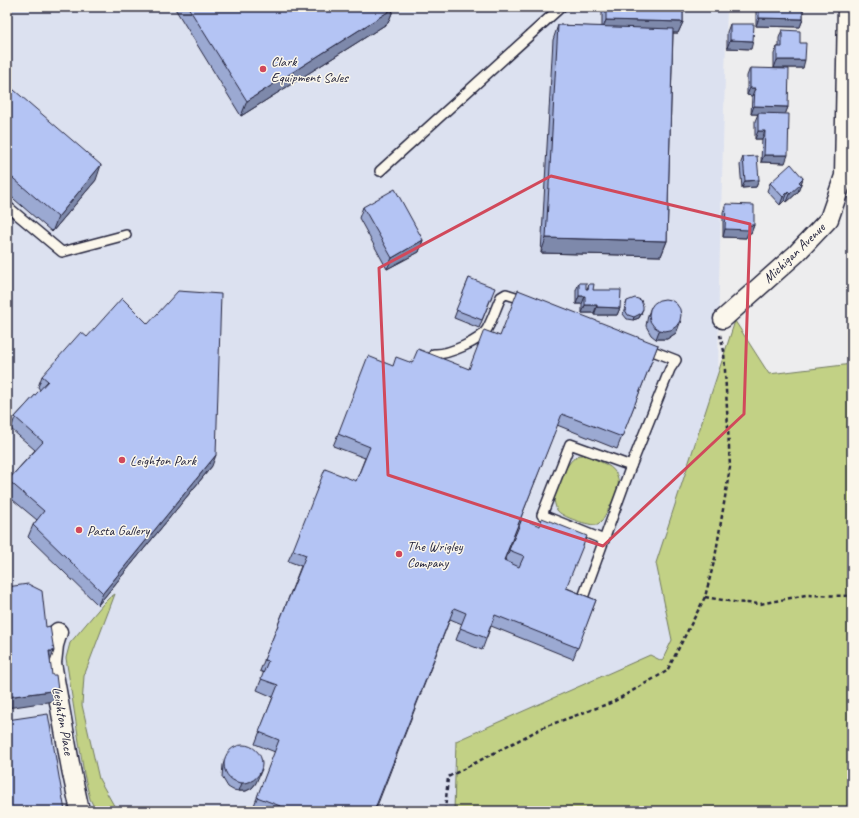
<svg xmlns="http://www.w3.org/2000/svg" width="859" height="818" font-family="Caveat,sans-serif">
<rect width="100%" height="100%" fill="#ededee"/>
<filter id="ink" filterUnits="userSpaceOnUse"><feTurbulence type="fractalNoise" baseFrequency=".025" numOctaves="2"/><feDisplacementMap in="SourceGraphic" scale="8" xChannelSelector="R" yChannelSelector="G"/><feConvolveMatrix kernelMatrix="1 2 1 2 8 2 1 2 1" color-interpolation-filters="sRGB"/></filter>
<g filter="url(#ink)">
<path fill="#dce1f0" d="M7,7h720l-8,275 -3,371 -59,8 -202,150h-448z"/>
<g fill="#c2d185" stroke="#727a60">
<path d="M735,321l34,53 83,-10v447h-398l2,-70 194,-86 12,6 10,-21 -16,-77z"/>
<path d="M580,455c7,0 14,4 21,7 32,13 12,37 1,59l-4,4c-8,1 -37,-8 -41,-15 -2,-4 -3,-9 -3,-13 5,-12 12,-38 26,-42z"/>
<path d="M115,594l-31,82 -2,29 17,74 18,32h-21l-6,-12 -6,-25 -18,-116 4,-15 33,-39 6,-6z"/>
</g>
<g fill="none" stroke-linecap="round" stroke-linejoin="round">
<g stroke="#22223b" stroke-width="12">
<g id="lane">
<path d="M380,171l181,-164"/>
<path d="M7,206l55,46 64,-17"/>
<path d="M434,354c13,1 47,-13 53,-25 6,-10 9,-22 14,-32l5,-3 19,6"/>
<path d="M604,540l-62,-25 28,-71 61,22"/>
<path d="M581,603l50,-137 39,-97 6,-9 -31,-12"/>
</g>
</g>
<g stroke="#22223b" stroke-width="21">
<g id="street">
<path d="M723,319l73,-65 33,-35 15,-43 3,-169"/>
<path d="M58,632l-4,13 -2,18 19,106 9,42"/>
</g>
</g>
<g stroke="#22223b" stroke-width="2.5" stroke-dasharray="4 3" stroke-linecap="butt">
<path d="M705,597l29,5 26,2 46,-9 46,1"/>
<path d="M445,811l3,-34 96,-50 69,-25 54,-31 38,-74 10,-39 15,-91 -6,-116 -4,-16"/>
</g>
<use href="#lane" stroke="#fbf7ec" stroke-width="9"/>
<use href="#street" stroke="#fbf7ec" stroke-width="18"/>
</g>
<g fill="#9ba9d2" stroke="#22223b">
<path d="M174,7h219l1,1 -6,15 -147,93z"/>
<path d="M602,7h81v15l-5,11h-5l-6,208 -6,15 -120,-3 12,-213 5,-15 44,2z"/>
<path d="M756,7h47v12l-3,8 -44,-1z"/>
<path d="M730,24l21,25 -24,-1v-16z"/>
<path d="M782,30l18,13 3,25h-29v-14l3,-7h2v-9z"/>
<path d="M750,68l38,39 -3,7v49l-24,-1 1,-23h-7v-18l3,-7h-7l1,-18 -5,-1v-19z"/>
<path d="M7,84l89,96 -44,52 -45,-39z"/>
<path d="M743,157l16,23 -3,7 -14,1 -2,-23z"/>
<path d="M803,178l-5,14 -11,10 -2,-2 -5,5 -13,-14 3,-8z"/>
<path d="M726,204l28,21 -3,8h-3l-2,5 -23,-1v-25z"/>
<path d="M363,207l60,33 -4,12 -32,17 -28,-51z"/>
<path d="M469,278l23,18 -13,32 -25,-10z"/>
<path d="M579,283l7,6h1l2,-5 4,6 27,18 -3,7h-23v-2h-12v-9h-6v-14z"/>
<path d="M627,301l15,12 -3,5 -6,2 -6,-1 -4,-5z"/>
<path d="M651,307l27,21 -2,5 -9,6h-11l-5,-4 -5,-9 2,-11z"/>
<path d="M500,336l158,9 -41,104 -60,-24 -53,136h1l17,-42 45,69 29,12 -23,59 -82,-33 -9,24 -26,-10 6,-16 -12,-5 -75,192h-115l-7,-3 22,-56 -20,-8 18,-47 -16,-7 7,-17 -4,-2 41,-105 -13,-5 5,-11 63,-69 9,-23 -32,-12 5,-12 55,-68 19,-3 57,6z"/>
<path d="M42,376l170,90 -114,139 -70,-68 5,-12 4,-5 -30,-25v-13l1,-2 27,-30 -24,-21 4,-12 25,-27 -2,-3z"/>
<path d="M226,757l30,26 -4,5 -6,3h-7l-6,-1 -5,-3 -6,-10 1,-12z"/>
</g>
<g fill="#7e89ab" stroke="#22223b">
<path d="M394,8l-6,15 -147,93 6,-15z"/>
<path d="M759,18l44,1 -3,8 -44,-1z"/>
<path d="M606,20l77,2 -5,11 -76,-2z"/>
<path d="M730,40l23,1 -2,8 -24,-1z"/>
<path d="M777,60h28l-2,8h-29z"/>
<path d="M750,88h5l-3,8 -5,-1z"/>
<path d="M754,106l34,1 -3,8 -34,-1z"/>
<path d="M758,131h7l-3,8h-7z"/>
<path d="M764,155h24l-3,8 -24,-1z"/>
<path d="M101,165l-5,15 -44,52 6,-15z"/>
<path d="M803,178l-5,14 -11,10 3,-8 9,-12z"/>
<path d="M759,180l-3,7 -14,1 3,-7z"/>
<path d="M788,192l-3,8 -5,5 3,-8z"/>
<path d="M749,225h5l-3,8h-3l-2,5 -23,-1 2,-8z"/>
<path d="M546,238l121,3 -6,15 -120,-3z"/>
<path d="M423,240l-4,12 -32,17 5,-11z"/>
<path d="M579,296h6l-3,8h-6z"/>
<path d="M585,305h12l-3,8h-12z"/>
<path d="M597,307l23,1 -3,7h-23z"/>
<path d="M643,309l-4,9 -6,2 1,-3z"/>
<path d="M681,321l-5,12 -9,6h-11l3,-8z"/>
<path d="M216,455l-4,11 -114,139 5,-12z"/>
<path d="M49,651h5l-4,11z"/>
<path d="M58,690l-4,11 -47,7v-11z"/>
<path d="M262,769l-6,14 -4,5 -6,3h-7l3,-8z"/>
</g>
<g fill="#b4c4f4" stroke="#22223b">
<path d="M188,7h205l1,1 -147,93z"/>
<path d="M606,7h77v15l-77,-2z"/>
<path d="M759,7h44v12l-44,-1z"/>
<path d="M730,24h24l-1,17 -23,-1z"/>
<path d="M558,25l115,4 -6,212 -121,-3z"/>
<path d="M782,30l18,1v12h6l-1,17h-28v-13h5z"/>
<path d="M750,68l39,1 -1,38 -34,-1 1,-18h-5z"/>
<path d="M7,84l94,81 -43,52 -51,-44z"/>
<path d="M758,113l31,1 -1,41h-24l1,-24h-7z"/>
<path d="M757,156l2,24 -14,1 -2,-24z"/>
<path d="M791,164l12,14 -4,4 2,2 -11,10 -2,-2 -5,5 -13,-14z"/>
<path d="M395,189l28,51 -31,18 -29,-51z"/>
<path d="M726,204l28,1v20h-5v5l-24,-1z"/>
<path d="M469,278l26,10 -13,32 -26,-10z"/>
<path d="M579,283h7v6h2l1,-5h5l-1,6h28l-1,18 -23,-1v-2h-12v-9h-6z"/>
<path d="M518,290l140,55 -36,92 -60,-23 -58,146 15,7 5,-11 -15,-6 13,-31 18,7 2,-8 45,18 -21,52 30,12 -18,48 -83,-33 -9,23 -26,-10 6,-15 -12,-5 -80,203h-81l-36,-14 22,-57 -20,-8 19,-47 -17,-6 7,-18 -4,-1 42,-105 -13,-5 32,-81 31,12 14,-34 -32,-13 30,-78 25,10 3,-9 16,6 6,-14 51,20 15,-39 16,6z"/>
<path d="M178,291l43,3 -5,161 -113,138 -70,-68 11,-14 -36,-31 35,-38 -28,-25 33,-36 -6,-5 39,-44 6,5 35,-39 26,26z"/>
<path d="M635,298l6,2 2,6v3l-3,5 -6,3 -6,-2 -3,-5 2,-9z"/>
<circle cx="665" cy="315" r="16"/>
<path d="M28,584l14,7 4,36 4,-1 4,25h-5l3,24h4l2,15 -51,7v-110z"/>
<path d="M48,714l17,97h-58v-91z"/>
<circle cx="243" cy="764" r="19"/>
</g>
</g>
<path fill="none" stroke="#d1495b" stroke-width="3" stroke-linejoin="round" d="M551,176l199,48 -6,190 -141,132 -215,-71 -9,-207z"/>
<g fill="#d1495b" stroke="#fbf7ec" stroke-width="1.5">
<circle cx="263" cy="69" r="4"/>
<circle cx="122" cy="460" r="4"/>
<circle cx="79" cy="530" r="4"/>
<circle cx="399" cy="554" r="4"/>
</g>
<g text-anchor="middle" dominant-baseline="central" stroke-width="3" stroke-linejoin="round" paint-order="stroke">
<g font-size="14" fill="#22223b" stroke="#fbf7ec" text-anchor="start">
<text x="271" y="61">Clark<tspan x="271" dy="16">Equipment Sales</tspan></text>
<text x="130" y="460">Leighton Park</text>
<text x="87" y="530">Pasta Gallery</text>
<text x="407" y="546">The Wrigley<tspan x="407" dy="16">Company</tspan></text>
</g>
<g font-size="14" fill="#22223b" stroke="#fbf7ec">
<text transform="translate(794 253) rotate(-44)">Michigan Avenue</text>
<text transform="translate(63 721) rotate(80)">Leighton Place</text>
</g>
</g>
<rect width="859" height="818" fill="none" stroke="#fbf7ec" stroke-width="24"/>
<rect x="12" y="12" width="835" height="794" fill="none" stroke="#22223b" stroke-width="1.5" filter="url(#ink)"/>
</svg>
